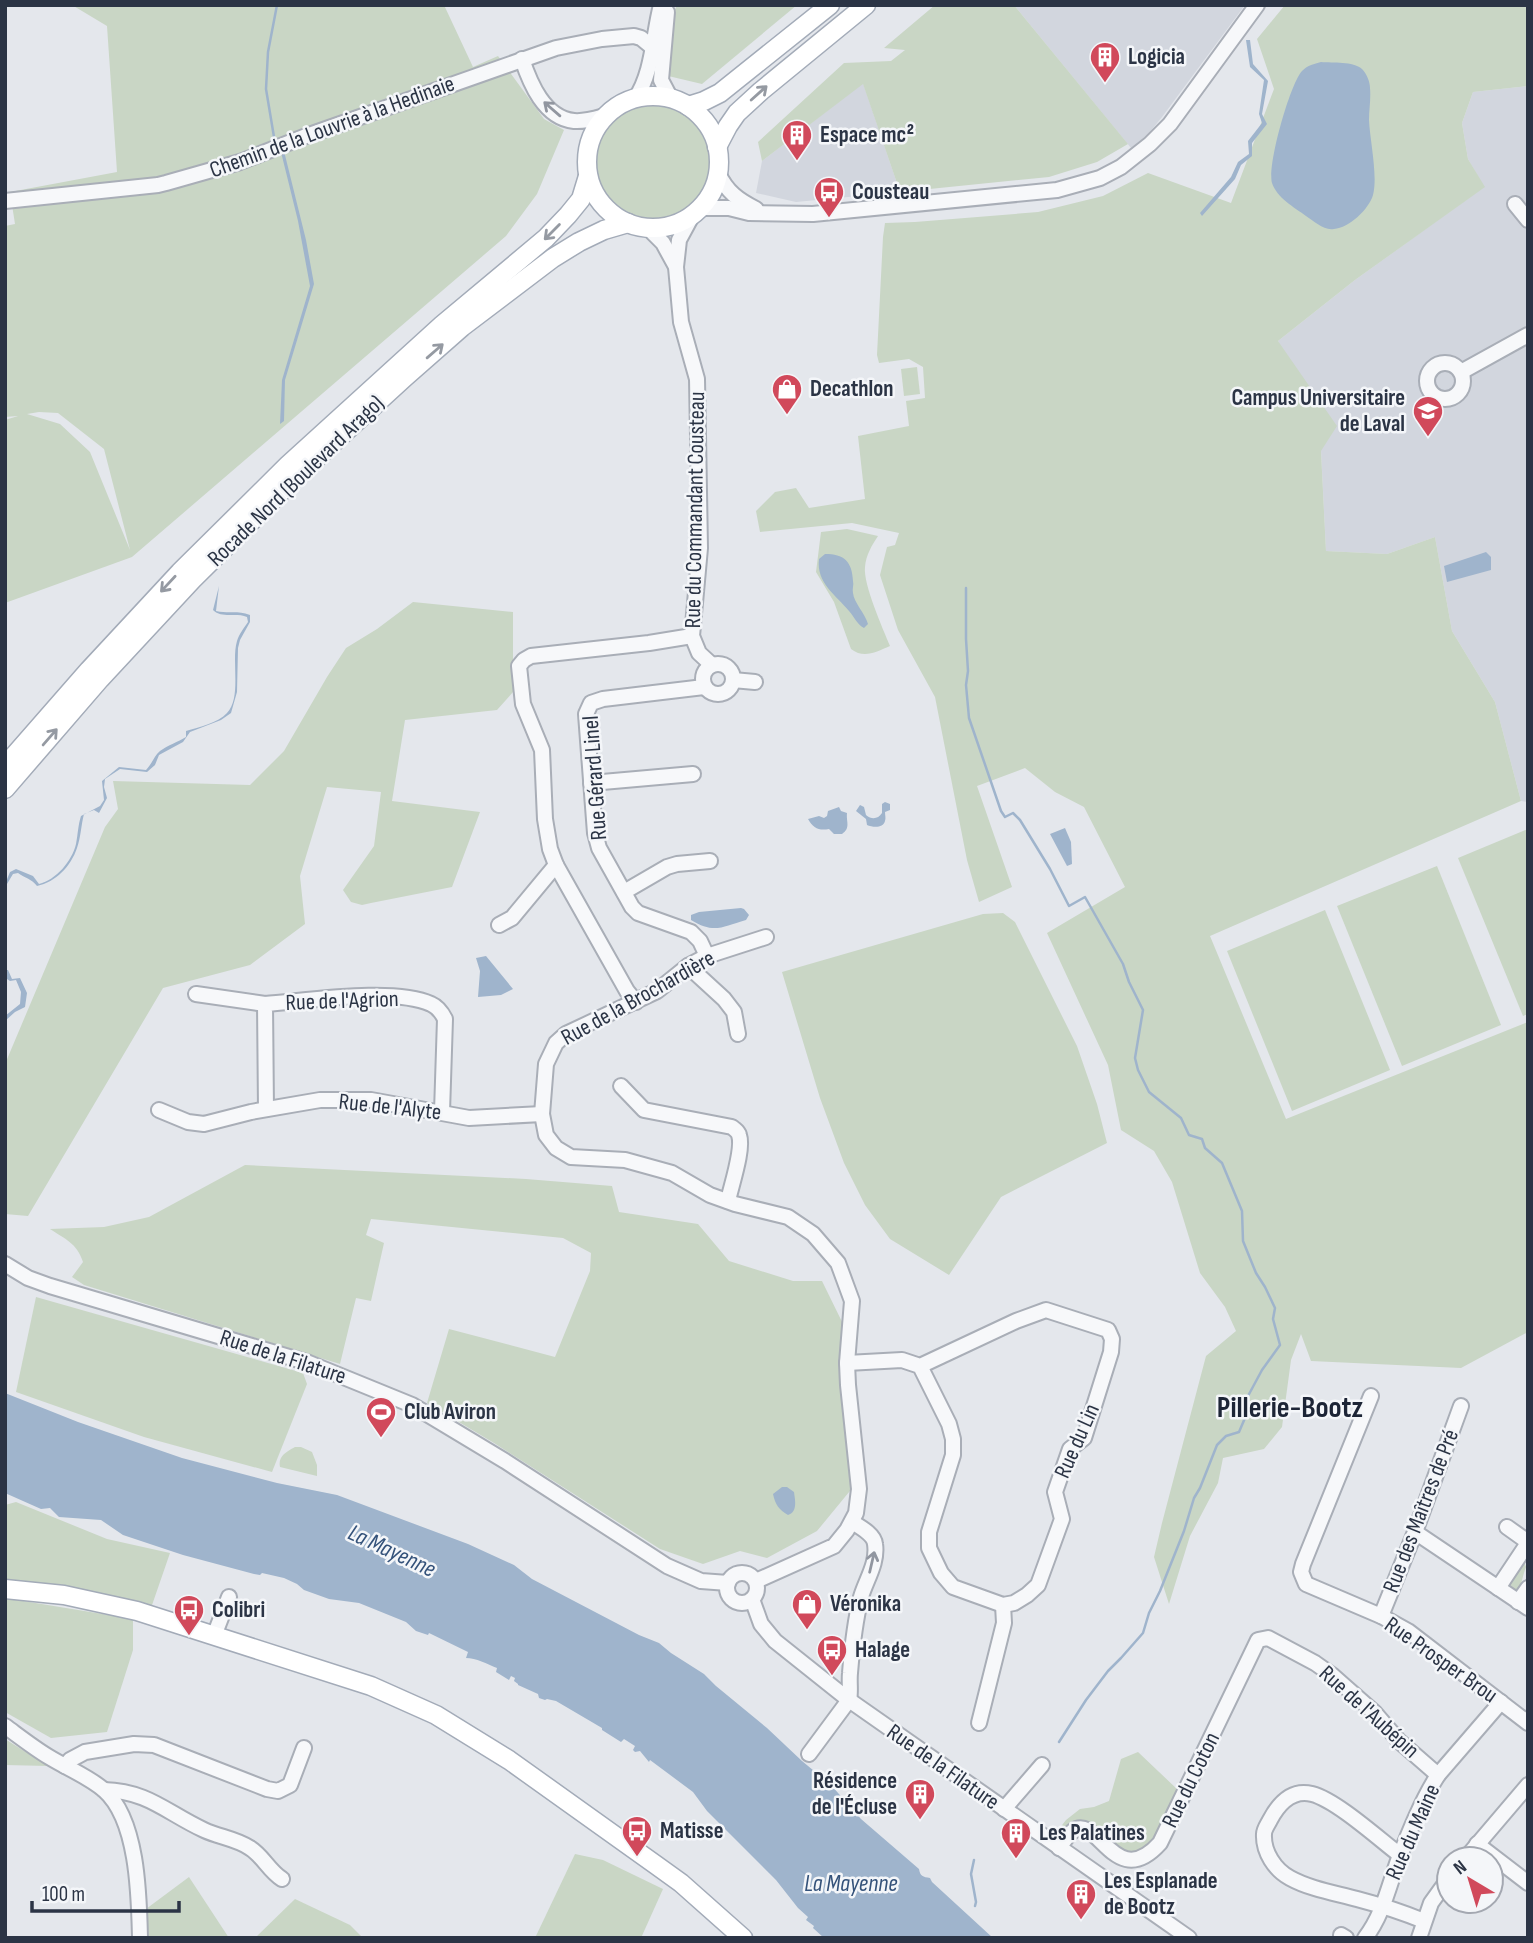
<svg xmlns="http://www.w3.org/2000/svg" width="1533" height="1943" font-family="'Sofia Sans Condensed',sans-serif">
<rect width="100%" height="100%" fill="#e4e7ec"/>
<g fill="#d2d6de">
<path d="M1014,5h231l-83,112 -14,17 -17,14z"/>
<path d="M863,83l37,109 -104,10 -40,-9 6,-32z"/>
<path d="M1528,86v716l-7,-1 -26,-99 -43,-71 -17,-94 -48,17 -61,-3 -5,-101 -43,-109 77,-61 129,-93 -16,-28 -6,-36 11,-31z"/>
</g>
<g fill="#c9d6c5" fill-rule="evenodd">
<path d="M72,5h372l29,62 25,-11 46,63 20,11 -27,64 -31,42 -374,321 -127,46v-183l13,-4 -13,1v-191l10,-2 -5,-32 107,-20 -10,-146zM39,412l19,1 46,36 26,101 -40,-98 -30,-28 -33,-10z"/>
<path d="M677,5h120l-95,79 -38,-9 8,-58z"/>
<path d="M935,5h79l114,139 -31,18 -48,15 -149,15 -37,-108 -101,77 -4,-19 86,-79 47,-2 14,-11 -21,-2z"/>
<path d="M1285,5h243v81l-55,6 -11,31 6,36 17,28 -130,93 -77,61 59,85 -16,25 5,100 61,3 48,-17 17,94 43,71 26,99 -311,135 76,183 242,-97v310l-67,36 -150,-7 -10,-27 -10,26 -9,67 -18,22 -41,9 -5,25 -28,53 -21,68 -15,-47 8,-34 44,-167 30,-25 -11,-24 -25,-34 -28,-91 -18,-31 -33,-21 -13,-65 -61,-132 78,-46 -41,-80 -29,-15 -30,-24 -48,18 35,101 -33,15 -12,-42 -32,-163 -37,-67 -18,-55 7,-28 8,-2 4,-12 -47,-10 -92,9 -4,-21 19,-19 21,-4 13,20 56,-9 -7,-63 51,-10 -3,-25 19,-3 -2,-31 -14,-8 -30,4 -2,-8 6,-118 2,-14 30,-1 123,-10 65,-16 45,-23 83,30 43,-114 -17,-50z"/>
<circle cx="653" cy="163" r="58"/>
<path d="M917,367l3,27 -16,2 -3,-27z"/>
<path d="M847,529l31,7c-6,9 -12,19 -13,31 -2,17 18,62 25,79 -14,6 -26,13 -39,3l-17,-47 -18,-30 5,-40z"/>
<path d="M413,602l100,10v80l-16,18 -92,10 -13,81 88,11 -28,75 -81,16 -9,2 -11,-3 -8,-12 31,-44 7,-54 -54,-5 -27,89 5,48 -55,41 -87,23 -135,228 -23,-2v-150l100,-237 13,-18 -5,-28 137,4 34,-34 43,-74 19,-29 31,-19z"/>
<path d="M1528,829v185l-5,2 -65,-158z"/>
<path d="M1437,866l64,159 -99,41 -65,-160z"/>
<path d="M1325,910l65,160 -98,41 -65,-160z"/>
<path d="M1003,913l12,9 62,124 20,58 10,39 -106,54 -52,78 -59,-36 -25,-34 -21,-42 -24,-65 -38,-126 201,-58z"/>
<path d="M245,1165l281,14 86,7 7,26 79,12 31,37 64,20h29l24,49 8,156 -37,45 -50,27 -27,-7 -37,13 -43,-15 -166,-106 -67,-40 22,-74 106,28 35,-86 1,-18 -28,-15 -192,-19 -5,16 18,8 -13,58 -15,-3 -16,66 -256,-79 -12,-8 11,-15c-6,-19 -18,-23 -33,-33l54,-2 45,-10z"/>
<path d="M36,1297l267,76 4,11 -35,88 -128,-35 -128,-45z"/>
<path d="M295,1447h6l11,5 5,13v11l-37,-9c-2,-11 6,-15 15,-20z"/>
<path d="M16,1502l91,37 63,14 -19,55 -146,-26v-77z"/>
<path d="M1524,1562l2,5c-4,10 -4,18 -9,27l-9,-5 -1,-6z"/>
<path d="M5,1598l128,21v31l-26,82 -56,6 -46,-26z"/>
<path d="M5,1739l43,27 -43,-1z"/>
<path d="M1138,1752l40,38 -22,50 -10,9 -15,4 -14,-3 -12,-10 -42,-9 -7,2 10,-13 14,-11 14,-2 15,-6 12,-42z"/>
<path d="M575,1854l28,6 60,29 -22,49h-106z"/>
<path d="M189,1877l40,61h-80l-3,-29z"/>
<path d="M295,1899l55,26 13,13h-108z"/>
</g>
<g fill="#9fb4cc">
<path d="M1246,40h4l3,24 15,17 -6,33 5,10 -15,19v13l-11,9 -6,14 -33,37 -2,-3 31,-36 7,-15 11,-8 -1,-13 14,-18 -3,-9 5,-34 -14,-13z"/>
<path d="M1321,62c12,1 32,-1 41,7 5,5 8,13 8,19 1,11 -1,22 -1,32 1,21 9,56 4,75 -4,14 -24,33 -39,34 -10,2 -20,-8 -28,-13 -12,-9 -29,-18 -34,-33 -5,-18 18,-99 30,-112 6,-6 12,-7 19,-9z"/>
<path d="M284,151l22,89 8,44 -29,96 -1,41 -4,3 2,-44 28,-94 -12,-65 -17,-69z"/>
<path d="M1486,552l5,5v13l-44,12 -3,-16z"/>
<path d="M825,554c19,0 27,7 28,27 1,4 -1,8 0,12 1,10 12,20 15,31l-4,4c-7,-4 -9,-10 -15,-17 -13,-16 -33,-28 -30,-52z"/>
<path d="M219,586l-3,25c14,3 21,-1 34,4v7l-10,18 -2,8 -1,44 -6,21 -10,7 -31,12 -7,10 -24,13 -4,10 -8,7 -27,-3 -15,10 -1,8 3,11 -8,15 -5,-3 -10,4c-3,11 -3,23 -7,34 -6,18 -21,34 -40,38 -5,-7 -12,-8 -19,-13l-5,1 -6,10h-2l5,-12 6,-3 17,7 6,8c17,-4 33,-23 37,-40 2,-10 2,-19 5,-28l19,-10 4,-6 -2,-19 17,-14 27,3c6,-6 8,-14 14,-19 8,-6 18,-9 26,-14v-6c13,-4 32,-8 41,-18 15,-16 4,-52 10,-72 2,-7 7,-13 11,-19l-1,-5c-11,-5 -25,2 -34,-7z"/>
<path d="M885,802l5,2v6l-5,2c0,3 1,6 0,9 -2,8 -13,6 -18,4l-1,-6 -10,-8 4,-6 4,2 2,8c6,5 12,4 16,-2v-9z"/>
<path d="M839,807l2,4 6,2c-1,9 4,15 -5,21h-8l-5,-5c-10,2 -16,-1 -21,-10l11,-3 5,2 3,-2 1,-5z"/>
<path d="M1065,828l6,14 1,22 -5,2 -17,-32z"/>
<path d="M741,908l3,1 5,6 -3,5c-24,7 -32,14 -55,0v-5l8,-3z"/>
<path d="M486,956l27,33 -12,6 -23,2 2,-26 -4,-13z"/>
<path d="M5,970h3l4,9 8,-1 7,15 -2,14 -10,5 -10,9v-5l15,-12 1,-12 -5,-12 -6,1 -3,-2z"/>
<path d="M5,1393l73,29 104,36 95,25 60,12 131,49 46,21 18,14 107,56 20,8 12,10 33,21 12,12 51,42 35,33 29,24 30,34 58,50c1,7 4,8 11,9l2,4 61,56h-169l-11,-10 1,-2 -8,-6 2,-3 -10,-9 -22,-28 -69,-69 -14,-19 -43,-32 -1,2 -9,-11 -5,1 -2,-2 2,-4 -11,-7 -3,3 -19,-12v-2l-46,-27 -9,-2 -2,1 -6,-2 -1,-4 -20,-9v-1l-4,-3 1,-3 -4,-2 -2,4 -13,-8 1,-4c-10,-4 -21,-10 -31,-10l2,-6 -39,-19 -1,2 -12,-4 -10,-9 -47,-19 -30,-4 -25,-9 -7,-6 -13,-6 -22,-5 -2,2 -6,-1 -71,-19 -60,-20 -22,-15 -42,-3 -9,-9 -9,1 -36,-16z"/>
<path d="M782,1487h5l7,5c1,8 4,20 -6,23 -9,-5 -13,-11 -15,-21z"/>
</g>
<g fill="none" stroke-linecap="round" stroke-linejoin="round">
<g stroke="#9fb4cc" stroke-width="2.5">
<path d="M274,137l-8,-48 2,-37 9,-47"/>
<path d="M966,588v51l2,32 -2,14 3,33 32,93 4,6 8,-4 7,7 30,49 19,37 16,-9 38,67 6,18 14,28 -8,48 3,12 11,22 32,26 8,17 13,4 3,9 17,15 20,48 1,30 13,32 9,14 10,21 -2,11 7,26 -18,25 -14,26 -3,22 -6,14 -13,4 -9,9 -17,43 -6,10 -10,33 -24,60 -11,22 -6,20 -22,25 -13,13 -22,29 -27,42"/>
<path d="M974,1860l-3,14 5,28 -1,4"/>
</g>
<g stroke="#a9aeb7" stroke-width="18">
<g id="minor">
<path d="M667,12l-6,68 10,19"/>
<path d="M522,59c8,24 22,59 52,62 12,1 23,-3 34,-6"/>
<path d="M635,99c18,-26 18,-64 26,-94"/>
<path d="M718,173c9,19 20,27 38,36"/>
<path d="M5,201l153,-16 8,-2 74,-21 66,-26 250,-88 46,-9 32,-3 7,2 11,9"/>
<path d="M1515,204l13,16"/>
<path d="M700,208h29l20,5 64,1 244,-24 43,-12 21,-11 29,-23 20,-20 87,-119"/>
<path d="M692,216l-13,24 -3,27 5,55 16,57 3,169 -8,88 7,17 13,12"/>
<path d="M648,228l15,15 12,22"/>
<circle cx="1445" cy="381" r="18"/>
<path d="M1461,372l67,-37"/>
<circle cx="718" cy="679" r="15"/>
<path d="M733,680l22,2"/>
<path d="M704,687l-101,12 -12,4 -5,11 9,119 4,15 33,59 6,6 53,19 9,9 7,15"/>
<path d="M591,783l102,-9"/>
<path d="M624,892l43,-25 10,-3 33,-3"/>
<path d="M499,925l13,-7 44,-53"/>
<path d="M688,966l36,33 10,13 4,22"/>
<path d="M196,994l69,10"/>
<path d="M636,1002l-9,-11 -71,-126 -6,-16 -5,-30 -3,-69 -19,-46 -4,-38 5,-6 7,-4 118,-13 43,-7"/>
<path d="M621,1086l23,24 88,17c3,3 6,4 7,8 5,14 -8,51 -11,66"/>
<path d="M266,1109l-1,-105c42,-3 129,-17 166,0 7,3 11,9 14,15l-3,93"/>
<path d="M159,1110l29,12 16,2 47,-12 69,-12h51l98,18 73,-4"/>
<path d="M5,1264l23,14 22,8 259,77 103,42 93,56 162,105 34,15 27,2"/>
<path d="M847,1363l55,-3 18,6 96,-45 30,-11 62,20 4,9 -1,13 -27,86 -14,11 -15,43 7,27 -24,66 -11,10 -13,8 -11,2 -50,-18 -12,-14 -12,-25v-16l24,-77v-16l-4,-15 -29,-58"/>
<path d="M1371,1396l-68,168 -2,8 5,12 75,32 27,15 120,92"/>
<path d="M1507,1527l21,15"/>
<path d="M1415,1532l113,76"/>
<circle cx="742" cy="1588" r="15"/>
<path d="M756,1581l78,-35 13,-16 9,-17 3,-24 -11,-104 -1,-22 5,-62 -14,-38 -25,-29 -25,-17 -53,-13 -25,-9 -38,-22 -47,-13 -54,-3 -15,-9 -10,-13 -4,-21 4,-50 10,-21 10,-9 91,-43 31,-25 19,-10 59,-19"/>
<path d="M1498,1588l30,-45"/>
<path d="M752,1599l9,25 14,17 74,59 340,238"/>
<path d="M1518,1602l10,-14"/>
<path d="M1381,1616l34,-84 46,-126"/>
<path d="M214,1636l15,-39"/>
<path d="M979,1723l25,-100 -1,-18"/>
<path d="M5,1726c15,11 29,22 44,31 18,11 40,20 55,33 34,30 35,106 36,148"/>
<path d="M809,1754l40,-54c2,-8 0,-18 1,-27 2,-25 5,-52 11,-76 5,-17 17,-34 14,-53 -1,-10 -15,-17 -23,-22"/>
<path d="M65,1766l5,-6 15,-8 49,-8 20,1 113,44 11,2 12,-6 14,-37"/>
<path d="M104,1790c44,1 63,23 100,40 15,7 33,9 46,18 13,8 19,23 32,31"/>
<path d="M1004,1809l38,-44"/>
<path d="M1477,1844l51,39"/>
<path d="M1059,1848c4,-6 9,-13 14,-17 25,-18 42,62 87,12l98,-203 10,-2 47,25 17,12 43,38 24,28 39,34"/>
<path d="M1400,1855c-21,-16 -64,-55 -88,-61 -20,-5 -33,9 -42,26 -2,4 -6,9 -6,14 -1,18 11,36 26,44 20,11 45,15 67,21 23,6 45,13 67,22"/>
<path d="M1465,1859l63,-74"/>
<path d="M1341,1935l5,3"/>
<path d="M1365,1938c18,-23 24,-53 34,-80 11,-28 23,-58 39,-83l63,-73"/>
<path d="M1419,1938l12,-35 18,-25"/>
</g>
</g>
<g stroke="#a3abb8" stroke-width="21">
<g id="major">
<circle cx="653" cy="162" r="66"/>
<path d="M688,106l16,-5 16,-8 110,-88"/>
<path d="M717,147l11,-21 9,-13 24,-22 105,-86"/>
<path d="M5,766l84,-96 91,-98 108,-107 154,-140 104,-87 22,-23 13,-16 7,-23"/>
<path d="M5,789l95,-110 92,-99 105,-104 107,-98 58,-51 91,-69 26,-16 25,-12 24,-7"/>
<path d="M5,1589l59,6 73,16 234,75 65,29 73,45 147,105 25,18 62,55"/>
</g>
</g>
<use href="#minor" stroke="#f7f8fa" stroke-width="14"/>
<use href="#major" stroke="#fff" stroke-width="18"/>
</g>
<defs><path id="oneway-shaft" d="M-6 0H5M1.5-3L5.5 0L1.5 3" fill="none" stroke-width="1.6" stroke-linecap="round" stroke-linejoin="round" transform="scale(1.75)"/></defs>
<g stroke="#959aa2">
<use href="#oneway-shaft" transform="translate(759 93) rotate(-42)"/>
<use href="#oneway-shaft" transform="translate(552 232) rotate(135)"/>
<use href="#oneway-shaft" transform="translate(435 351) rotate(-41)"/>
<use href="#oneway-shaft" transform="translate(168 584) rotate(133)"/>
<use href="#oneway-shaft" transform="translate(50 737) rotate(-49)"/>
</g>
<g stroke="#9196a0">
<use href="#oneway-shaft" transform="translate(552 109) rotate(-139)"/>
<use href="#oneway-shaft" transform="translate(872 1562) rotate(-77)"/>
</g>
<defs>
<g id="building-pin" transform="scale(1.575)"><path d="M0 17L-7.5 6A9.5 9.5 0 1 1 7.5 6Z" fill="#d1495b" stroke="#f4f6f9"/><path d="M-4-6H4V6H1V3H-1V6H-4ZM-2.5-4.3h1.7v1.8h-1.7ZM.8-4.3h1.7v1.8H.8ZM-2.5-1h1.7V.8h-1.7ZM.8-1h1.7V.8H.8Z" fill="#fff"/></g>
<g id="bus-pin" transform="scale(1.575)"><path d="M0 17L-7.5 6A9.5 9.5 0 1 1 7.5 6Z" fill="#d1495b" stroke="#f4f6f9"/><path d="M-5-6H5V4H4V6H2V4H-2V6H-4V4H-5ZM-3.5-4V0h7V-4ZM-3.5 1.2v1.5H-2V1.2ZM2 1.2v1.5H3.5V1.2Z" fill="#fff"/></g>
<g id="shop-pin" transform="scale(1.575)"><path d="M0 17L-7.5 6A9.5 9.5 0 1 1 7.5 6Z" fill="#d1495b" stroke="#f4f6f9"/><path d="M-5-2.5h2.3a2.7 3.5 0 0 1 5.4 0H5L5.5 6h-11ZM-1.5-2.5h3a1.5 2.3 0 0 0-3 0Z" fill="#fff"/></g>
<g id="university-pin" transform="scale(1.575)"><path d="M0 17L-7.5 6A9.5 9.5 0 1 1 7.5 6Z" fill="#d1495b" stroke="#f4f6f9"/><path d="M0-5L7-2L0 1L-7-2ZM-4 1L0 2.5L4 1V4Q0 6-4 4Z" fill="#fff"/></g>
<g id="stadium-pin" transform="scale(1.575)"><path d="M0 17L-7.5 6A9.5 9.5 0 1 1 7.5 6Z" fill="#d1495b" stroke="#f4f6f9"/><path d="M0-5a6.5 5 0 1 0 0 10a6.5 5 0 1 0 0-10ZM-3.5-1.8h7v3.6h-7Z" fill="#fff"/></g>
</defs>
<g fill-rule="evenodd">
<use href="#building-pin" x="1105" y="57"/>
<use href="#building-pin" x="797" y="135"/>
<use href="#bus-pin" x="829" y="192"/>
<use href="#shop-pin" x="787" y="389"/>
<use href="#university-pin" x="1428" y="411"/>
<use href="#stadium-pin" x="381" y="1412"/>
<use href="#shop-pin" x="807" y="1604"/>
<use href="#bus-pin" x="189" y="1610"/>
<use href="#bus-pin" x="832" y="1650"/>
<use href="#building-pin" x="920" y="1794"/>
<use href="#bus-pin" x="637" y="1831"/>
<use href="#building-pin" x="1016" y="1833"/>
<use href="#building-pin" x="1081" y="1894"/>
</g>
<g text-anchor="middle" dominant-baseline="central" stroke-width="5" stroke-linejoin="round" paint-order="stroke">
<g font-size="23" font-weight="bold" fill="#2b3445" stroke="#f4f6f9" text-anchor="start">
<text x="1128" y="57">Logicia</text>
<text x="820" y="135">Espace mc²</text>
<text x="852" y="192">Cousteau</text>
<text x="810" y="389">Decathlon</text>
<text x="1405" y="398" text-anchor="end">Campus Universitaire<tspan x="1405" dy="26">de Laval</tspan></text>
<text x="404" y="1412">Club Aviron</text>
<text x="830" y="1604">Véronika</text>
<text x="212" y="1610">Colibri</text>
<text x="855" y="1650">Halage</text>
<text x="897" y="1781" text-anchor="end">Résidence<tspan x="897" dy="26">de l'Écluse</tspan></text>
<text x="660" y="1831">Matisse</text>
<text x="1039" y="1833">Les Palatines</text>
<text x="1104" y="1881">Les Esplanade<tspan x="1104" dy="26">de Bootz</tspan></text>
</g>
<g font-size="23" fill="#2b3445" stroke="#f4f6f9">
<text transform="translate(332 127) rotate(-20)">Chemin de la Louvrie à la Hedinaie</text>
<text transform="translate(296 481) rotate(-44)">Rocade Nord (Boulevard Arago)</text>
<text transform="translate(695 510) rotate(-89)">Rue du Commandant Cousteau</text>
<text transform="translate(595 778) rotate(-94)">Rue Gérard Linel</text>
<text transform="translate(638 998) rotate(-29)">Rue de la Brochardière</text>
<text transform="translate(342 1001) rotate(-2)">Rue de l'Agrion</text>
<text transform="translate(390 1107) rotate(6)">Rue de l'Alyte</text>
<text transform="translate(283 1357) rotate(18)">Rue de la Filature</text>
<text transform="translate(1077 1441) rotate(-66)">Rue du Lin</text>
<text transform="translate(1421 1511) rotate(-69)">Rue des Maîtres de Pré</text>
<text transform="translate(1441 1660) rotate(35)">Rue Prosper Brou</text>
<text transform="translate(1369 1712) rotate(42)">Rue de l'Aubépin</text>
<text transform="translate(943 1767) rotate(35)">Rue de la Filature</text>
<text transform="translate(1191 1780) rotate(-64)">Rue du Coton</text>
<text transform="translate(1413 1832) rotate(-66)">Rue du Maine</text>
</g>
<g font-size="24" font-style="italic" fill="#34527a" stroke="#f4f6f9">
<text transform="translate(392 1551) rotate(25)">La Mayenne</text>
<text x="851" y="1883">La Mayenne</text>
</g>
<g font-size="30" font-weight="bold" fill="#1d2536" stroke="#f4f6f9">
<text x="1290" y="1408">Pillerie-Bootz</text>
</g>
</g>
<rect width="1533" height="1943" fill="none" stroke="#2b3445" stroke-width="14"/>
<g transform="translate(1470 1880) rotate(322)"><circle r="33" fill="#f4f6f9" stroke="#a4a8b1" stroke-width="2"/>
<path d="M0-5L12 26L0 18L-12 26Z" fill="#d1495b"/>
<text y="-10" font-size="19" font-weight="bold" text-anchor="middle" fill="#2b3445">N</text>
</g>
<path d="M32 1901v10h147v-10" fill="none" stroke="#2b3445" stroke-width="3.5"/>
<text x="42" y="1901" font-size="21" fill="#2b3445" stroke="#f4f6f9" stroke-width="5" paint-order="stroke">100 m</text>
</svg>
